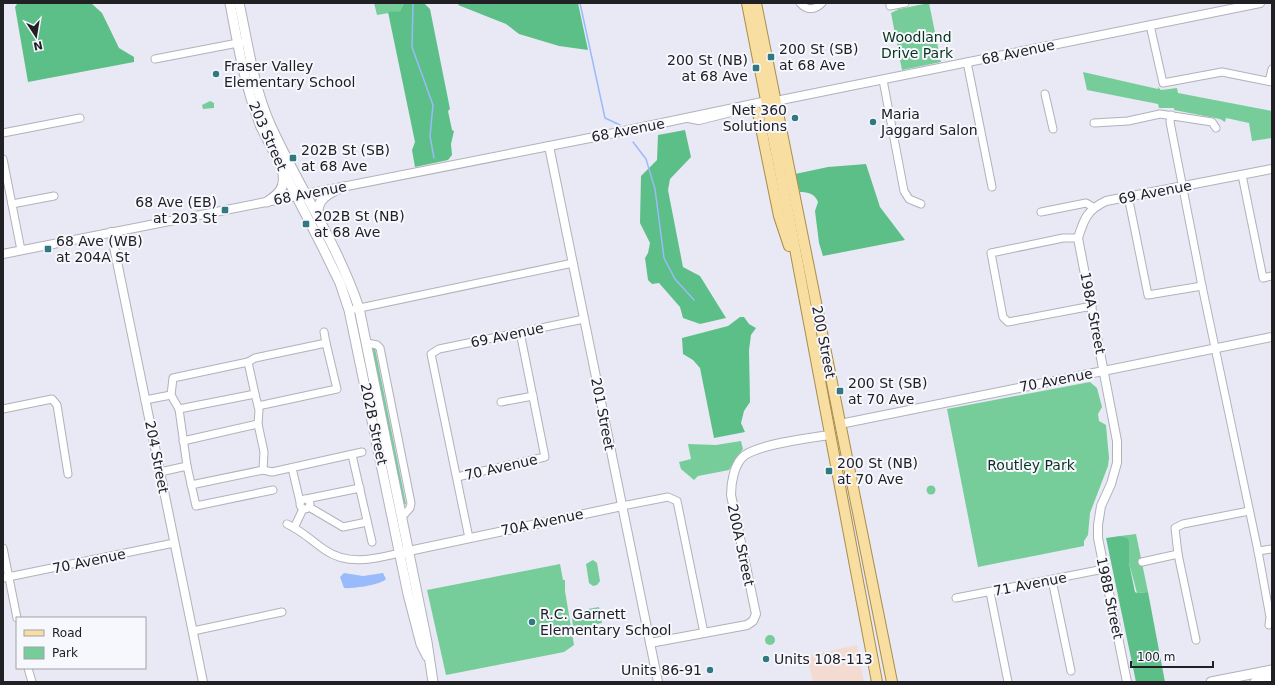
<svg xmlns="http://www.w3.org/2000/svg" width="1275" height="685" font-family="'DejaVu Sans',sans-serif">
<rect width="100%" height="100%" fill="#e9e9f5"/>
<path fill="#f3dbd2" d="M857,645l7,37h-51l-6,-26z"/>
<g fill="#76cd9a">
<path d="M374,3h30l-4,8 -23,4z"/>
<path d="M929,3l12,59 -39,8 -11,-57 8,-4z"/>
<path d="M1083,72l66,15 9,2v-2l3,3 16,-2 1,5 94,18v27l-20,3 -3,-18 -23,-5 -1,4 -5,-3 -46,-9v-2h-15l-1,-4 -71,-14z"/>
<path d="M210,101l4,2v5l-11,1 -1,-4z"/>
<path d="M371,347l4,1 31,156 -3,1z"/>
<path d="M1090,382l7,6 5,19 -4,7 1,7 7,4 3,33 -1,8 -18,47 -2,22 -4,6v5l-106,21 -31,-158z"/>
<path d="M741,441l2,8 -14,21 -31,6 -4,4 -13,-11 -2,-7 12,-3 -3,-15 28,1z"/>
<circle cx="931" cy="490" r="4.5"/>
<path d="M1136,534l12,58 -11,1 -8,-30v-22l-9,-5z"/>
<path d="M593,560l4,3 3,18 -3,4 -4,1 -4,-3 -3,-19z"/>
<path d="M560,564l3,16h2v11l9,54 -10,7 -118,23 -19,-85z"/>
<path d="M599,607l3,16 -23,5 -1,-3 -5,1 -2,-14z"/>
<circle cx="770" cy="640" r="5"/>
</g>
<g fill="#5cbf88">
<path d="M30,3h61l11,10 17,35 15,9v5l-106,20 -13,-75 2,-3z"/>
<path d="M404,3h20l6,6 20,100 -2,2 4,19 2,1 -3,13 1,11 -4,5 -33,7 -3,-17 3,-8 -27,-130 12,-1z"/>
<path d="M460,3h118l10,47 -29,-4 -40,-12 -13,-10 -48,-19z"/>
<path d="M685,130l6,27 -21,22 -2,11 15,77 17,9 26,42 -26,6 -17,-6 -3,-11 -21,-24 -7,1 -4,-4 -3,-22 3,-5 2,-10 -10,-20 1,-47 16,-16 1,-25z"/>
<path d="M866,164l14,43 25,33 -82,16 -4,-13 -4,-32 3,-9c-3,-8 -10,-10 -18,-10l-5,-18 33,-7z"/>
<path d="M740,317h4l5,7 7,4 -5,7 -2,15 1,52 -6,9 -3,12 4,9 -31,6 -14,-70 -7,-8 -10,-6 -1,-16 46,-12z"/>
<path d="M1120,536l7,2 2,3v22l6,29 2,1 11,-1 17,90h-29l-30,-144z"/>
</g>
<path fill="#9abbfb" d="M344,573l19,3 20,-3 3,6c-5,6 -35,10 -42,9l-4,-11z"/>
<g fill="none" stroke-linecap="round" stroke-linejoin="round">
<g stroke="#9abbfb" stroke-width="1.5">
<path d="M413,3l-1,44 21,58 -3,31 4,22"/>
<path d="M580,3l25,115 15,7"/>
<path d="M633,142l13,17 9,30 9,69 11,21 19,21"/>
</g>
<g stroke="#b1b1bc" stroke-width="9">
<g id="minor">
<path d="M800,3c7,8 15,7 22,0"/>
<path d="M890,3v3l15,-3"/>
<path d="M1150,25l13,58 59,-11 50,10"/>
<path d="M155,59l88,-17"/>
<path d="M967,62l25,125"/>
<path d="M883,80l21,111 5,8 12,5"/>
<path d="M1269,81l3,-12"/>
<path d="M1045,94l8,35"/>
<path d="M1171,115l-1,7 32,164 56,265 12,66 -1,8 3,-1"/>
<path d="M1094,123l34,-2 32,-7 52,8 4,6"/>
<path d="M3,133l77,-15"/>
<path d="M3,159l18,91"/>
<path d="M1242,175l21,103 9,-2"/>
<path d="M1128,196l20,99 54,-9"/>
<path d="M12,204l42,-8"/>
<path d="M1041,212l45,-9 7,4"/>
<path d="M1078,238h-15l-72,15 12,64 5,5 84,-16"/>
<path d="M355,309l218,-46"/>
<path d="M324,332l2,11"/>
<path d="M367,343l10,2 3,3 31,155 -1,5 -8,9"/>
<path d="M255,394l-7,-32 7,-4 71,-15 11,46 -79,17"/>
<path d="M171,395l2,-17 75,-16"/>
<path d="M145,400l26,-5 8,14 8,57"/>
<path d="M501,402l32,-6"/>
<path d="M3,409l49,-10 5,6 11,69"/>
<path d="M179,409l76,-15 4,16 -1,14 6,28 -1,18 -72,15"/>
<path d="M183,441l75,-17"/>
<path d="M352,455l20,87"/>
<path d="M292,468l8,34"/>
<path d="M263,470l9,2 90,-20"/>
<path d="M160,472l27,-6 9,40 77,-16"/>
<path d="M457,477l88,-20 -25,-125"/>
<circle cx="305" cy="504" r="5"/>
<path d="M306,499l54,-11"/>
<path d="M622,506l46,-9 9,4 27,132"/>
<path d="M309,507l34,20 24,-5"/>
<path d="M287,524c15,7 25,17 38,26 23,16 50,9 75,3"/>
<path d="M294,528l9,-19"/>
<path d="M469,538l-38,-184 8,-5 145,-30"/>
<path d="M3,548l14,70"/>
<path d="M1258,551l14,-2"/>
<path d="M1142,562l36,-8"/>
<path d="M3,578l171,-35"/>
<path d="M1052,580l19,91"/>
<path d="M990,592l18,90"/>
<path d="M956,598l148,-29"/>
<path d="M193,631l89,-19"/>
<path d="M1196,640l-18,-86 -3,-26 8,-4 66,-13"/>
<path d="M28,668l4,14"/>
</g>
</g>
<g stroke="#b1b1bc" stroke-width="10">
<g id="tertiary">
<path d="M776,101l484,-98"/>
<path d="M688,118l11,2 32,-8"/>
<path d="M549,146l109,536"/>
<path d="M111,232l92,450"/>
<path d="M3,254l597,-118 167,-35"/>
<path d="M840,424l432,-87"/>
<path d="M404,552l218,-46"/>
<path d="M650,643l97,-18 6,-4 3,-7 -25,-119c0,-12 3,-32 14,-40 16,-11 64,-17 84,-20"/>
<path d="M1127,682l-29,-144v-13l3,-19 10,-22 6,-21v-22l-39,-203c6,-19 9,-28 28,-37l166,-32"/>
</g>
</g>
<g stroke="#b1b1bc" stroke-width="11">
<g id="secondary">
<path d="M230,3c8,42 15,84 31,124l62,121 17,35 9,27 59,284 13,50 6,12"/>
<path d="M239,3c9,41 14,82 31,121 28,62 67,119 89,184l68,334 6,40"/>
<path d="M267,202c13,-9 18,-14 16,-29"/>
<path d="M319,217c-5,-17 11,-25 24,-30"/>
<path d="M1211,682l61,-12"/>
<path d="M1255,682l17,-4"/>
</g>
</g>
<g stroke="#a98d4b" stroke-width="12">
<g id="primary">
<path d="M747,3l46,235 84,444"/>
<path d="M756,3l136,679"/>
<path d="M752,108l6,5 21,103 10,30"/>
</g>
</g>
<use href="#minor" stroke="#fff" stroke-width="7"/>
<use href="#tertiary" stroke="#fff" stroke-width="8"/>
<use href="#secondary" stroke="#fff" stroke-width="9"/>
<use href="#primary" stroke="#f8dea0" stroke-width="10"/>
</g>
<g fill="#307980" stroke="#f7f7fe" stroke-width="1.5">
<rect x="767" y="53" width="8" height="8" rx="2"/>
<rect x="752" y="64" width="8" height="8" rx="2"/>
<circle cx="216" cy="74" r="4"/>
<circle cx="795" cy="118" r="4"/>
<circle cx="873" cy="122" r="4"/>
<rect x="289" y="154" width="8" height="8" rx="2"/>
<rect x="221" y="206" width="8" height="8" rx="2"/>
<rect x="302" y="220" width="8" height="8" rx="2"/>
<rect x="44" y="245" width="8" height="8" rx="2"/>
<rect x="836" y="387" width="8" height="8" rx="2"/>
<rect x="825" y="467" width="8" height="8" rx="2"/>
<circle cx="532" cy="622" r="4"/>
<circle cx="766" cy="659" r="4"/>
<circle cx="710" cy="670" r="4"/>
</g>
<g text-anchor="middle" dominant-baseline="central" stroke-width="4" stroke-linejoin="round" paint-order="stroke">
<g font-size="14" fill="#07331d" stroke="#f7f7fe">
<text x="917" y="37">Woodland<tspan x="917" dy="16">Drive Park</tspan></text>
<text x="1031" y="465">Routley Park</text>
</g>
<g font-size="14" fill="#202025" stroke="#f7f7fe" text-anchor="start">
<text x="779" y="49">200 St (SB)<tspan x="779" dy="16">at 68 Ave</tspan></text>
<text x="748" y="60" text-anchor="end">200 St (NB)<tspan x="748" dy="16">at 68 Ave</tspan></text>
<text x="224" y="66">Fraser Valley<tspan x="224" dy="16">Elementary School</tspan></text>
<text x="787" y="110" text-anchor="end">Net 360<tspan x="787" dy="16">Solutions</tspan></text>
<text x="881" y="114">Maria<tspan x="881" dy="16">Jaggard Salon</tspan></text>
<text x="301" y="150">202B St (SB)<tspan x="301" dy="16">at 68 Ave</tspan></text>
<text x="217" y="202" text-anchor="end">68 Ave (EB)<tspan x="217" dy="16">at 203 St</tspan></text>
<text x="314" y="216">202B St (NB)<tspan x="314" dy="16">at 68 Ave</tspan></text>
<text x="56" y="241">68 Ave (WB)<tspan x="56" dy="16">at 204A St</tspan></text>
<text x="848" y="383">200 St (SB)<tspan x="848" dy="16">at 70 Ave</tspan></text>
<text x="837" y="463">200 St (NB)<tspan x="837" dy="16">at 70 Ave</tspan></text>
<text x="540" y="614">R.C. Garnett<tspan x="540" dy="16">Elementary School</tspan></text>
<text x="774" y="659">Units 108-113</text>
<text x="702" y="670" text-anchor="end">Units 86-91</text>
</g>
<g font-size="14" fill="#202025" stroke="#f7f7fe">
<text transform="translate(1018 52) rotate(-12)">68 Avenue</text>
<text transform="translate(628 130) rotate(-11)">68 Avenue</text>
<text transform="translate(268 136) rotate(66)">203 Street</text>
<text transform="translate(1155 192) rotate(-11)">69 Avenue</text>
<text transform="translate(310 193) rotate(-11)">68 Avenue</text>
<text transform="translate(1093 313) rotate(79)">198A Street</text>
<text transform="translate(507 335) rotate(-12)">69 Avenue</text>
<text transform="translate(824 342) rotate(79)">200 Street</text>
<text transform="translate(1056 380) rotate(-11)">70 Avenue</text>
<text transform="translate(603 414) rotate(79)">201 Street</text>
<text transform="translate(374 424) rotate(78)">202B Street</text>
<text transform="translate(157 457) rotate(79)">204 Street</text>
<text transform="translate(501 467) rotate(-13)">70 Avenue</text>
<text transform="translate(542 522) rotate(-12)">70A Avenue</text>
<text transform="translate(741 545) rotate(78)">200A Street</text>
<text transform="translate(89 561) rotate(-12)">70 Avenue</text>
<text transform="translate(1030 584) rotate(-11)">71 Avenue</text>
<text transform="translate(1110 598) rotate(78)">198B Street</text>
</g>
</g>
<rect width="1275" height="685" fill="none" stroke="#202025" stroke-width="8"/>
<rect x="16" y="617" width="130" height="52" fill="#f7f7fe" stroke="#a1a1a7"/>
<rect x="24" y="630" width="20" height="6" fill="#f8dea0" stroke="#a1a1a7"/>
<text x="52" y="637" font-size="12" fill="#202025">Road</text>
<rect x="24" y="647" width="20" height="12" fill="#76cd9a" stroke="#a1a1a7"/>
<text x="52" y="657" font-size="12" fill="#202025">Park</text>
<g transform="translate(36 36) rotate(168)" stroke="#f7f7fe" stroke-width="3" paint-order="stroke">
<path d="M0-3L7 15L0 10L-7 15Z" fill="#202025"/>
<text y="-6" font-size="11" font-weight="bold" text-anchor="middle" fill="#202025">N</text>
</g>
<path d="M1131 661v6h82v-6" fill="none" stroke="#202025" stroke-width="2"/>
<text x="1137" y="661" font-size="12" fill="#202025" stroke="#f7f7fe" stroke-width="3" paint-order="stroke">100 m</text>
</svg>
